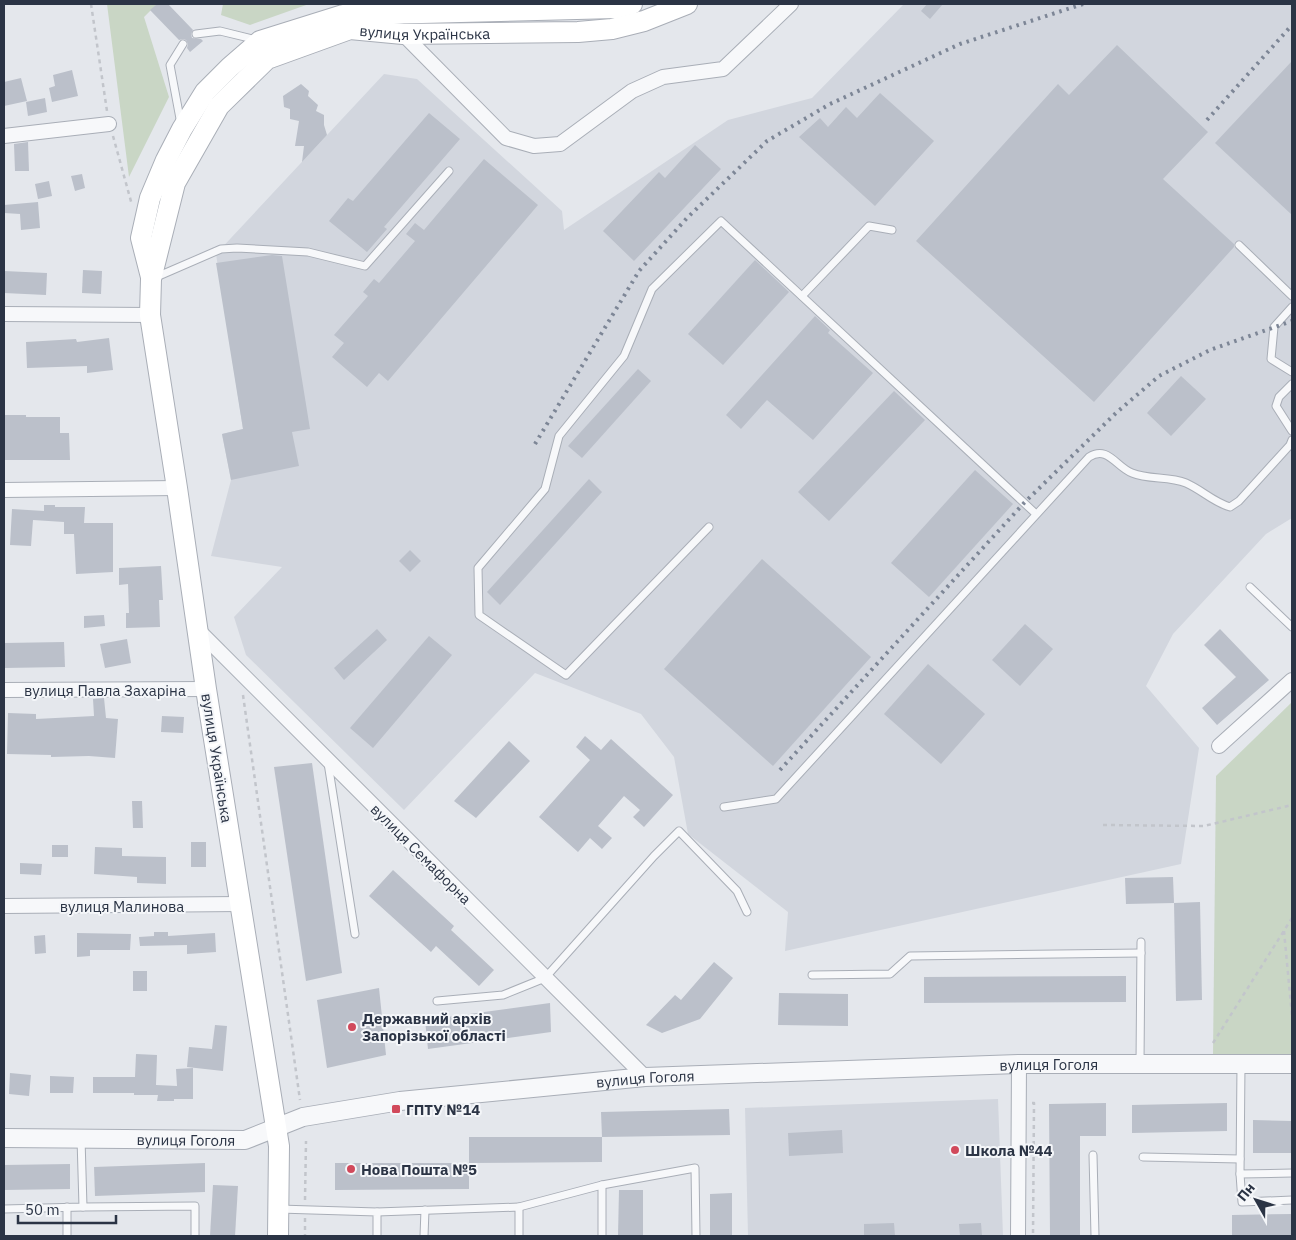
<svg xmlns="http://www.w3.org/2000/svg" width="1296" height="1240" font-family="'IBM Plex Sans',sans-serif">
<rect width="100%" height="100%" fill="#e4e7ec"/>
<g fill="#d2d6de">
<path d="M904,4h388v514l-26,16 -93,100 -27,52 53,62 -18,116 -396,87 3,-39 -100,-78 -14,-77 -33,-43 -106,-41 -131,137 -158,-155 -12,-38 48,-50 -71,-11 20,-76 -9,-46 21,-5 -27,-175 168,-180 33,5 145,132 2,19 164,-110 84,-22z"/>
<path d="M998,1099l5,137h-255l-3,-128z"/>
</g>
<g fill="#c9d6c5">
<path d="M107,4h50l-13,13 25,80 -40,80z"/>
<path d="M223,4h86l-59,21 -29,-10z"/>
<path d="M1292,702v352l-79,1 3,-279z"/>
</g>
<g fill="#bbc0ca">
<path d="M157,4h11l25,26 -2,4 1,4 9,1 2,2 -13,11 -3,-4 1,-4 -2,-4 -3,-1 -4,1 -29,-30z"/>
<path d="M927,4h16l-13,15 -9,-8z"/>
<path d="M1117,45l91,87 -45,47 71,65v3l-140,155 -178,-161 142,-157 11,11z"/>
<path d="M1292,61v154l-77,-72z"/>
<path d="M72,70l6,26 -26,6 -3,-14 6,-2 -2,-11z"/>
<path d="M21,78l6,23 -23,5v-24z"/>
<path d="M301,84l8,7 -1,5 10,9 -2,6 8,4v10l3,10 -25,27 2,-16h-9l4,-25 -9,-2v-10l-6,-2 -1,-11z"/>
<path d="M880,93l54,48 -59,65 -76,-69 21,-19 8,9 18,-20 11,11z"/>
<path d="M45,98l2,14 -19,4 -2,-14z"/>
<path d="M429,113l31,26 -76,88 3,2 -20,23 -38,-31 19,-23 5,3z"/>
<path d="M28,142l1,29h-14l-1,-27z"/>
<path d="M695,145l26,24 -87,92 -31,-30 56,-59 6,6z"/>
<path d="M484,159l54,46 -150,176 -9,-8 -12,14 -35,-30 12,-14 -10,-8 34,-39 -5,-4 11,-13 5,4 36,-42 -9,-7 9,-11 9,7z"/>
<path d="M82,174l3,14 -10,3 -4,-15z"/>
<path d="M49,181l3,15 -14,3 -3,-15z"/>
<path d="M38,202l2,26 -19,2 -1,-16 -16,-1v-8z"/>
<path d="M272,255l10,1 28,173 -18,3 7,34 -68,14 -9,-46 21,-5 -27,-166z"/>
<path d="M755,260l34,32 -66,73 -35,-31z"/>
<path d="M83,270l19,1 -1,23 -19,-1z"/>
<path d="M4,271l43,2 -1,22 -42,-2z"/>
<path d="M815,316l15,14 -2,3 45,40 -60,67 -46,-40 -26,29 -15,-14z"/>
<path d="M109,338l4,32 -26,3v-7l-60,2 -1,-26 50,-3 1,3z"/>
<path d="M638,369l13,12 -69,77 -14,-12z"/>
<path d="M1181,376l25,23 -35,37 -24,-23z"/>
<path d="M894,391l31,29 -96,101 -31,-29z"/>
<path d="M4,415h22v2h34v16h9l1,27h-66z"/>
<path d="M975,470l38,34 -84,93 -38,-34z"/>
<path d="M589,479l13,13 -102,113 -13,-13z"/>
<path d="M44,505h11v2h30l-1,16h29v49l-37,2 -2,-40h-10v-12l-31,-2 -2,26 -21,-1 2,-36 32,2z"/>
<path d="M410,550l11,11 -11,11 -11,-11z"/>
<path d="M762,559l109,98 -98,109 -109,-97z"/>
<path d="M161,566l2,34h-4l1,27 -34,1v-15h3l-1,-29 -9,1v-17z"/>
<path d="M104,615l1,11 -21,2v-12z"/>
<path d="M1025,624l28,25 -33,37 -28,-26z"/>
<path d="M377,629l10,11 -43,40 -10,-12z"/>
<path d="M1220,629l49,51 -52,45 -15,-17 34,-31 -32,-32z"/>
<path d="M429,636l23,19 -79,93 -23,-20z"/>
<path d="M127,639l4,24 -26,5 -5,-24z"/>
<path d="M64,642l1,25 -61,1v-25z"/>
<path d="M928,664l57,50 -44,50 -57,-50z"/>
<path d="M104,698l2,20 12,1 -3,39 -26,-2 -38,1v-2l-44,-1 1,-41 28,1v5l58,-3 -1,-17z"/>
<path d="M162,716l22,1 -1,16 -22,-1z"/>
<path d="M585,736l16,14 10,-11 62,56 -29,32 -11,-10 7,-7 -16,-14 -26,30 14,12 -10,11 -12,-11 -12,14 -39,-35 51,-57 -14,-13z"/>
<path d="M509,741l21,20 -54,57 -22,-17z"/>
<path d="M312,763l30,210 -36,8 -32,-214z"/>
<path d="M132,801h10l1,27h-10z"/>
<rect x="191" y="842" width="15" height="25"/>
<rect x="52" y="845" width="16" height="12"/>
<path d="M95,847l27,1v8l44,1v27l-29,-1v-6l-43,-3z"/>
<path d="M20,863l22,1 -1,11 -21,-1z"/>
<path d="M393,870l61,56 -3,4 43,40 -15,16 -43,-40 -5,6 -62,-56z"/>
<path d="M1173,877l1,26 -48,1 -1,-26z"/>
<path d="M1200,902l2,98 -26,1 -2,-98z"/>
<path d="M154,932h14v4l47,-3 1,19 -29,2v-9l-47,1 -1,-9 15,-1z"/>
<path d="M77,933l54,1 -1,16h-40v6l-13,1z"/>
<path d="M45,935l1,18 -11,1 -1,-18z"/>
<path d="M714,962l19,16 -33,41 -38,14 -16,-8 29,-30 6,5z"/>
<rect x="133" y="971" width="14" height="20"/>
<path d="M1126,976v26l-202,1v-26z"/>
<path d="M379,988l7,67 -59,13 -10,-68z"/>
<path d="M779,993l69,1v32l-70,-1z"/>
<path d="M550,1003l1,29 -123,17 -3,-29z"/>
<path d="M215,1025l12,1 -4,45 -36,-4 2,-20 23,2z"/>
<path d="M136,1054l21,1 -1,30 21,1 -1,-17 17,-1v31h-19v2h-17l1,-6h-24v-2h-41v-16h42z"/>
<path d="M10,1073l21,2 -2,21 -20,-2z"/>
<path d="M50,1076l24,1 -1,16h-23z"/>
<path d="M1106,1103v33h-26v100h-30l-1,-132z"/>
<path d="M1227,1103v28l-95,2v-28z"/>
<path d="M729,1109l1,26 -128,2 -1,-25z"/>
<path d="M1253,1120l39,1v32h-39z"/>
<path d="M842,1130l1,23 -54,3 -1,-23z"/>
<path d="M469,1137h133v25l-133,1z"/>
<path d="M205,1163v29l-110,4 -1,-29z"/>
<path d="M335,1163h134v26l-134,1z"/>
<path d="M70,1164v25l-66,1v-25z"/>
<path d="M213,1185l25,1 -3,50h-25z"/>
<path d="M619,1190h24v46h-25z"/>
<path d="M732,1193v43h-22v-42z"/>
<path d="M1292,1214v22h-60v-21z"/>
<path d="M894,1223l1,13h-31v-12z"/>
<path d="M981,1223l1,13h-22l-1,-12z"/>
</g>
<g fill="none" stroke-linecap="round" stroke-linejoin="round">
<g stroke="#a9aeb7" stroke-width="9">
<g id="service">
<path d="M196,34l24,-3 37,9"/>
<path d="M181,124l-11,-59 13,-21"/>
<path d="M1239,245l53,51"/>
<path d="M154,278l67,-29 16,-1 71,4 57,14 84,-95"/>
<path d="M802,296l67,-70 23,4"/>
<path d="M1292,307l-18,20 -3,32 21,13"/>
<path d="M1292,384l-13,13 -3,9 16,25"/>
<path d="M709,527l-143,148 -87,-60 -1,-47 67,-79 14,-53 65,-80 28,-67 69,-68 315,293"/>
<path d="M1250,587l42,40"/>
<path d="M328,763l27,171"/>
<path d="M724,807l52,-8 313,-342c19,-12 27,10 43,16 17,7 37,3 54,10 16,7 27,19 44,24l9,-6 51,-56 2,-5"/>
<path d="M812,975l78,-1 20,-18 231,-3"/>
<path d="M437,1001l66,-6 42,-17 109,-122 25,-25 58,60 10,21"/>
<path d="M1140,1064l1,-122"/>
<path d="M1241,1065l-1,109 52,-1"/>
<path d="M1093,1155l2,81"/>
<path d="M1143,1157l97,2"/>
<path d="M1240,1174l2,28 50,-2"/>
<path d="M602,1185l93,-17 1,68"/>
<path d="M67,1207v29"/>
<path d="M83,1207l112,-1v30"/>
<path d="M519,1207l83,-22v51"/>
<path d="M4,1209l79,-2 -2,-69"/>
<path d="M279,1209l98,3v24"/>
<path d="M377,1212l142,-5v29"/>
<path d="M424,1236l1,-26"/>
</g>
</g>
<g stroke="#a9aeb7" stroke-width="16">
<g id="minor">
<path d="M403,34l103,104 28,8 26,-2 72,-53 31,-14 60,-8 68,-65"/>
<path d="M4,136l105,-12"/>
<path d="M4,314l146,1"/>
<path d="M4,490l173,-2"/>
<path d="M198,630l447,447"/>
<path d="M4,690l202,-1"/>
<path d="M1219,746l73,-66"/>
<path d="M4,906l236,-2"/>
<path d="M1018,1236l1,-172"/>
</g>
</g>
<g stroke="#a9aeb7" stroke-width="20">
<g id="tertiary">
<path id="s1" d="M4,1138l241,2 58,-23 97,-16 245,-24 374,-13h273"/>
</g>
</g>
<g stroke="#a9aeb7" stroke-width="22">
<g id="secondary">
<path d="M151,277l-10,-39 9,-40 16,-38 16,-31 23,-37 25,-25 30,-26 83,-26 273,-7 16,-4"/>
<path id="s2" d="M278,1236l1,-90 -73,-457 -29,-201 -27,-173 1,-36 24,-96 44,-77 48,-47 83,-30 53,5 175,-2 34,-3 32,-8 43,-17"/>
</g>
</g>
<g stroke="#c2c5cb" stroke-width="2.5" stroke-dasharray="4 4" stroke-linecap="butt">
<path d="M91,4l16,107"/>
<path d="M113,136l19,69"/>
<path d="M243,695l57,405"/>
<path d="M1103,825l101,1 88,-21"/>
<path d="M1284,931l8,85"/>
<path d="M1213,1043l79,-125"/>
<path d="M1032,1103h2l-1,133"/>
<path d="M305,1200l1,-59"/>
<path d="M305,1218v18"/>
</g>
<use href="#service" stroke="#f7f8fa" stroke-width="7"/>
<use href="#minor" stroke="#f7f8fa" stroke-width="14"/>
<use href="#tertiary" stroke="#f7f8fa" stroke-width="18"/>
<use href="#secondary" stroke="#fff" stroke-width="20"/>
<g stroke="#7d8696" stroke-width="4" stroke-dasharray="2.5 5" stroke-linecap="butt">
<path d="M1207,120l85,-95"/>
<path d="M535,444l104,-173 48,-53 80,-77 63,-37 130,-60 123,-40"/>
<path d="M780,770l244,-267 92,-90 43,-37 51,-26 82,-29"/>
</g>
</g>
<g fill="#d1495b" stroke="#f4f6f9" stroke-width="2">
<circle cx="352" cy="1027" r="5"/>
<rect x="391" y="1104" width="10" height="10" rx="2.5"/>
<circle cx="955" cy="1150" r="5"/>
<circle cx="351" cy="1169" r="5"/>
</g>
<g text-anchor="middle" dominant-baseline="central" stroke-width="4" stroke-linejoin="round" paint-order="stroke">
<g font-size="15" fill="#2b3445" stroke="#f4f6f9">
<text stroke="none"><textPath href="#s2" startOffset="1385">вулиця Українська</textPath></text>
<text x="105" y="690">вулиця Павла Захаріна</text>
<text transform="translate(217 758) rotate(81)">вулиця Українська</text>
<text transform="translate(421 854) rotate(45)">вулиця Семафорна</text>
<text x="122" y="906">вулиця Малинова</text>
<text stroke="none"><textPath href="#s1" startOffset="1052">вулиця Гоголя</textPath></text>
<text stroke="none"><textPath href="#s1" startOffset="648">вулиця Гоголя</textPath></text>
<text stroke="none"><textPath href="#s1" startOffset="182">вулиця Гоголя</textPath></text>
</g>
<g font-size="15" font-weight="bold" fill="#2b3445" stroke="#f4f6f9" text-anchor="start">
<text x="362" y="1018">Державний архів<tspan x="362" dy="17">Запорізької області</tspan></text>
<text x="406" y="1109">ГПТУ №14</text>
<text x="965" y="1150">Школа №44</text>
<text x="361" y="1169">Нова Пошта №5</text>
</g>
</g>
<rect width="1296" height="1240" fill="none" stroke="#2b3445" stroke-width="10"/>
<g transform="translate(1256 1200) rotate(309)" stroke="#f4f6f9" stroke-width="4" paint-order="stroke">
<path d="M0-4L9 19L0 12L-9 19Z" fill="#2b3445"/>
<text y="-8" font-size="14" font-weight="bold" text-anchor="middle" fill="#2b3445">Пн</text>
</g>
<path d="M18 1215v8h98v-8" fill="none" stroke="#2b3445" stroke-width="2.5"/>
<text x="25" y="1215" font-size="15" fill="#2b3445" stroke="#f4f6f9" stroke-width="4" paint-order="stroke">50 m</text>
</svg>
